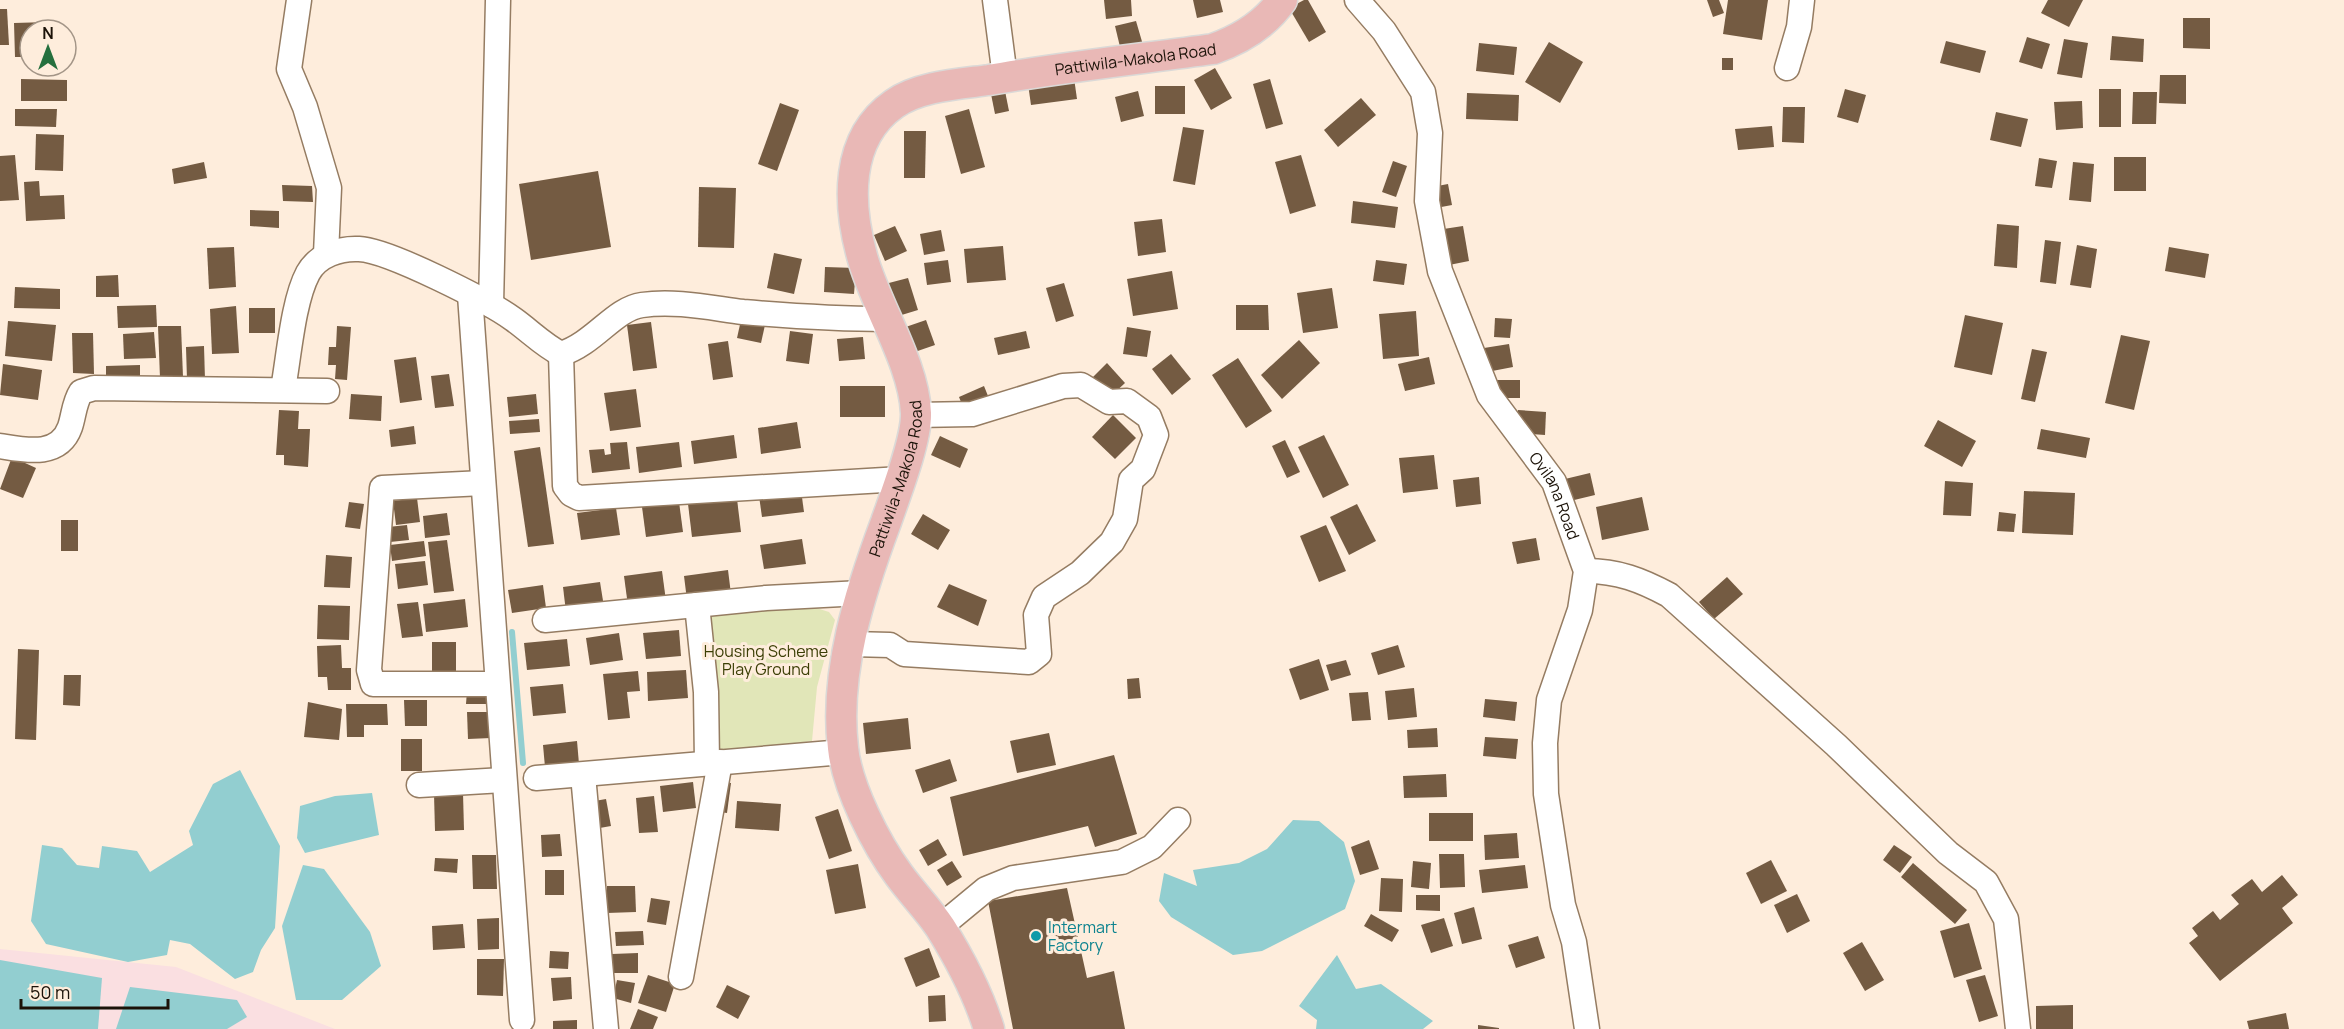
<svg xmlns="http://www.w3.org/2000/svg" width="2344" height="1029" font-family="Manrope,sans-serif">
<rect width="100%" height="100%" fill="#feeddc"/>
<path fill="#fadfe1" d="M0,949l176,18 159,62h-335z"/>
<path fill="#e1e6b8" d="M804,604l25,8 6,8 -18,67 -5,54 -98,12 -8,-140z"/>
<g fill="#92ced0">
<path d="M240,770l40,76 -5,82 -14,22 -8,22 -18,7 -45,-35 -20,-4 -3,15 -39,7 -82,-18 -15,-23 11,-76 20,3 15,17 22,3 3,-22 35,5 13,21 43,-27 -4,-14 24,-47z"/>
<path d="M372,793l7,42 -74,18 -8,-15 3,-32 35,-10z"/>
<path d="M1293,820l26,1 25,21 11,39 -10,28 -83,42 -29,4 -62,-38 -12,-16 5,-28 33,13 -4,-16 46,-7 28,-14z"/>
<path d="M303,865l21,4 46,63 11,34 -39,34h-46l-14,-74z"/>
<path d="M1337,955l19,34 25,-5 52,37 -10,8h-107l1,-9 -18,-14z"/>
<path d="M0,960l102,18 -4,51h-98z"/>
<path d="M130,987l107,13 10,17 -20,12h-111z"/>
</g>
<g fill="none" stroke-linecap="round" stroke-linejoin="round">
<path stroke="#92ced0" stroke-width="6" d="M512,632l11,131"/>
</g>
<g fill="#745b42">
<path d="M1104,0h27l1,16 -26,3z"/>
<path d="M1193,0h27l3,12 -26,6z"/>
<path d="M1304,0h4l18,32 -17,10 -20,-34z"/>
<path d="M1707,0h12l5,13 -11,4z"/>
<path d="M1728,0h40l-6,40 -39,-6z"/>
<path d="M2048,0h35l-14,27 -28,-14z"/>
<path d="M0,9h7l2,36h-9z"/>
<path d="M2183,18h27v31l-27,-1z"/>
<path d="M1136,21l7,24 -22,6 -6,-25z"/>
<path d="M48,22v8h-18v27h-15l-1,-34z"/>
<path d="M2112,36l32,3 -1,23 -33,-2z"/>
<path d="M2027,37l23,7 -8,25 -23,-7z"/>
<path d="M2064,39l24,4 -6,35 -25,-4z"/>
<path d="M1946,41l40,10 -6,22 -40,-10z"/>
<path d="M1549,42l34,20 -23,41 -35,-21z"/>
<path d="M1479,43l38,4 -3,28 -38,-4z"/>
<rect x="1722" y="58" width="11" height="12"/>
<path d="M1215,68l17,30 -21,12 -17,-30z"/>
<path d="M1073,71l4,28 -46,6 -4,-28z"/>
<path d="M2160,75h26v29l-27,-1z"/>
<path d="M21,79l46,1v21h-46z"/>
<path d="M1270,79l13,45 -17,5 -13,-45z"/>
<path d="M1004,86l5,25 -14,3 -5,-25z"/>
<rect x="1155" y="86" width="30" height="28"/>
<path d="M1845,89l21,6 -8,28 -21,-6z"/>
<rect x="2099" y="89" width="22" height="38"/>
<path d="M1138,91l6,25 -23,6 -6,-25z"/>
<path d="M2133,92h24l-1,32h-24z"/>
<path d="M1467,93l52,2 -1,26 -52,-2z"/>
<path d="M1361,98l15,17 -38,32 -14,-17z"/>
<path d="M2082,101l1,27 -27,2 -2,-28z"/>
<path d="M780,103l19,7 -22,61 -19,-7z"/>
<path d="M1783,107h22l-1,36 -22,-1z"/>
<path d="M15,109h42l-1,18 -41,-1z"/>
<path d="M969,109l16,58 -24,7 -16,-58z"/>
<path d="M1996,112l32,7 -7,28 -31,-7z"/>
<path d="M1772,126l2,21 -36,3 -3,-21z"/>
<path d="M1183,127l21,3 -9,55 -22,-4z"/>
<path d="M904,131h22l-1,47h-21z"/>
<path d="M36,134l28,1 -1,36 -28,-1z"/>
<path d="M15,155l4,45 -19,1v-45z"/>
<path d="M1301,155l15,51 -26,8 -15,-52z"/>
<rect x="2114" y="157" width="32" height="34"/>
<path d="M2039,158l18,3 -5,27 -17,-2z"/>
<path d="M1393,161l14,5 -11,31 -14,-5z"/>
<path d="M204,162l3,16 -33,6 -2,-15z"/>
<path d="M2073,162l21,2 -3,38 -22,-2z"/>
<path d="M598,171l13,76 -80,13 -12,-76z"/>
<path d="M39,181l1,15 24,-1 1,24 -39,2 -2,-39z"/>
<path d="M1448,184l4,21 -16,3 -4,-21z"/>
<path d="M282,185l30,1 1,16 -30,-1z"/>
<path d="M699,187l37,1 -2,60 -36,-1z"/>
<path d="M1353,201l45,6 -3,21 -44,-5z"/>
<path d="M250,210l29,1v17l-29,-2z"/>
<path d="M1162,219l4,33 -28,4 -4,-34z"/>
<path d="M1997,224l22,2 -2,42 -23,-2z"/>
<path d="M895,226l12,25 -22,10 -11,-26z"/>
<path d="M1463,226l6,35 -25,5 -7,-36z"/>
<path d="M941,230l4,21 -21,4 -4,-21z"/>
<path d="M2045,240l16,2 -5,42 -16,-2z"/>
<path d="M2077,245l20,4 -6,39 -21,-3z"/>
<path d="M1003,246l3,34 -39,3 -3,-34z"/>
<path d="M234,247l2,40 -27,2 -2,-41z"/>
<path d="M2169,247l40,7 -4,24 -40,-7z"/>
<path d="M774,253l28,6 -8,35 -27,-6z"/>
<path d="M948,260l3,22 -24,3 -3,-22z"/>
<path d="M1376,260l31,4 -3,21 -31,-4z"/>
<path d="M825,267l31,1 -2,26 -30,-2z"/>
<path d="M1172,271l6,38 -45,7 -6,-37z"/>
<path d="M118,275l1,22h-23v-21z"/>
<path d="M908,278l10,32 -23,7 -10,-33z"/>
<path d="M1064,283l10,33 -18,6 -10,-34z"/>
<path d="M15,287l45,2v20l-46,-1z"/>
<path d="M1332,288l6,40 -35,5 -6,-40z"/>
<path d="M156,305l1,22 -39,1 -1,-22z"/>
<path d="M1236,305h32l1,25h-33z"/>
<path d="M236,306l3,47 -27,1 -2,-45z"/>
<rect x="249" y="308" width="26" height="25"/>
<path d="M1416,311l3,45 -36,3 -4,-45z"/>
<path d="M1965,315l38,8 -11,52 -38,-8z"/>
<path d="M1495,318l17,1 -2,19 -16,-1z"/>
<path d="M741,320l24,5 -4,18 -24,-5z"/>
<path d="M926,320l9,25 -29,10 -9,-25z"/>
<path d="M8,321l48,4 -4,36 -47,-5z"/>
<path d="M651,322l6,46 -24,3 -6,-46z"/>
<path d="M158,326h23l2,51 -23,1z"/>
<path d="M337,326l14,1 -4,53 -12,-1 1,-14h-8l1,-18h7z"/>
<path d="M1127,327l24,4 -4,26 -24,-3z"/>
<path d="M790,331l23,3 -4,30 -23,-3z"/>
<path d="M1026,331l4,17 -32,7 -4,-17z"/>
<path d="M154,332l2,26 -32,1 -1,-25z"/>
<path d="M72,333h21l1,41 -21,-1z"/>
<path d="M2121,335l29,6 -16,69 -29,-7z"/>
<path d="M863,337l2,22 -26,2 -2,-22z"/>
<path d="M1299,340l21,23 -38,36 -21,-24z"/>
<path d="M728,341l5,36 -20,3 -5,-36z"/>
<path d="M1509,344l4,23 -26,5 -3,-24z"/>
<path d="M204,346l1,34h-18l-1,-33z"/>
<path d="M2032,349l15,3 -12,50 -14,-3z"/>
<path d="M1171,354l20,25 -19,16 -20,-26z"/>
<path d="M416,357l6,43 -22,3 -6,-43z"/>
<path d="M1429,357l6,27 -30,7 -7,-27z"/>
<path d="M1238,358l34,53 -26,17 -34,-53z"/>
<path d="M1107,363l18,20 -14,13 -18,-19z"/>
<path d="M3,364l39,6 -4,30 -38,-5z"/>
<path d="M140,365v13l-34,1v-13z"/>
<path d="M449,374l5,32 -19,2 -4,-32z"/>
<rect x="1493" y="380" width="27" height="18"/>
<rect x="840" y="386" width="45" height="31"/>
<path d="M984,386l6,15 -25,11 -6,-15z"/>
<path d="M636,389l5,38 -31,4 -6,-38z"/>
<path d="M351,394l31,2 -1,25 -32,-2z"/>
<path d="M536,394l2,20 -29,3 -2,-20z"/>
<path d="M279,410l20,1 -1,18h12l-2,38 -24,-2v-10h-8z"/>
<path d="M1518,410l28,2 -1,23 -29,-2z"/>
<path d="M1113,415l23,23 -21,21 -23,-22z"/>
<path d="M539,419l1,13 -30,2 -1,-13z"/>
<path d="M1938,420l38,21 -14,26 -38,-21z"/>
<path d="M797,422l4,26 -40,6 -3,-26z"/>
<path d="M414,426l2,18 -25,3 -2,-17z"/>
<path d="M2041,429l49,9 -4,20 -49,-9z"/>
<path d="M734,435l3,23 -43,6 -3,-23z"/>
<path d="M1324,435l25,50 -26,13 -25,-51z"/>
<path d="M940,436l28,13 -8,19 -29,-13z"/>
<path d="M1285,440l15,32 -13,6 -15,-32z"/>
<path d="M627,442l3,27 -38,4 -3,-23 15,-1 1,6 6,-1 -1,-11z"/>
<path d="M679,442l3,25 -43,6 -3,-26z"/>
<path d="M540,447l14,97 -26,3 -14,-96z"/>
<path d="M1434,455l4,34 -35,4 -4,-35z"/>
<path d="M12,457l24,11 -13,30 -23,-9z"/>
<path d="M1590,473l5,22 -25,6 -5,-22z"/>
<path d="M1479,477l2,27 -25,3 -3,-27z"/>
<path d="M1945,481l28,2 -2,33 -28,-1z"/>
<path d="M801,490l3,22 -42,5 -3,-21z"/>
<path d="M2024,491l51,2 -2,42 -51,-2z"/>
<path d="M1642,497l7,33 -47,10 -6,-33z"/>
<path d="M417,498l3,24 -24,3 -3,-24z"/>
<path d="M737,499l4,33 -49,5 -4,-33z"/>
<path d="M349,502l15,2 -4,25 -15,-2z"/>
<path d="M679,502l4,30 -37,5 -4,-30z"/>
<path d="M1357,504l19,37 -27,14 -19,-38z"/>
<path d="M616,508l4,27 -39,5 -4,-27z"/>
<path d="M1999,512l17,2 -2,18 -17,-1z"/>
<path d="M447,513l3,22 -25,3 -2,-22z"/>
<path d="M923,514l27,16 -12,20 -27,-16z"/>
<rect x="61" y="520" width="17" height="31"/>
<path d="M407,525l2,15 -19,2 -2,-15z"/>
<path d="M1326,525l20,46 -27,11 -19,-46z"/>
<path d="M1536,538l4,22 -23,4 -5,-22z"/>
<path d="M802,539l4,25 -42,5 -4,-24z"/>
<path d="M447,540l7,51 -20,2 -6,-51z"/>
<path d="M424,541l2,15 -34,5 -2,-16z"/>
<path d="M326,555l26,2 -2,31 -26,-1z"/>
<path d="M425,561l3,24 -30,4 -3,-25z"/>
<path d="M728,570l3,24 -44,6 -3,-24z"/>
<path d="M662,571l4,30 -38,5 -4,-30z"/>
<path d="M1727,577l16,17 -29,25 -15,-17z"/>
<path d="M600,582l4,25 -38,5 -3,-25z"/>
<path d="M949,584l38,16 -9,26 -41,-19z"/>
<path d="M543,585l3,23 -34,5 -4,-23z"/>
<path d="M465,599l3,28 -42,5 -3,-28z"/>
<path d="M418,602l5,34 -21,2 -5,-34z"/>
<path d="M318,605l32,1 -1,34 -32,-1z"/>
<path d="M679,630l2,26 -35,3 -3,-26z"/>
<path d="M619,633l4,27 -33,5 -4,-27z"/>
<path d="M567,639l3,27 -43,4 -3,-27z"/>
<rect x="432" y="642" width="24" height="31"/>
<path d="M341,645l1,23h9v22h-23l-1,-13h-9l-1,-31z"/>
<path d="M1398,645l7,22 -27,8 -7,-22z"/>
<path d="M18,649l21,1 -3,90 -21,-1z"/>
<path d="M1319,659l10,31 -29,10 -11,-31z"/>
<path d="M1346,660l5,15 -20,6 -5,-16z"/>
<path d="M686,670l2,28 -40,3 -1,-29z"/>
<path d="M638,671l2,20 -13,1 3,26 -22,2 -5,-46z"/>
<path d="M64,675h17l-1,31 -17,-1z"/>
<path d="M1139,678l2,20 -13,1 -1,-20z"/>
<path d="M563,684l3,29 -33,3 -3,-29z"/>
<path d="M1414,688l3,29 -29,3 -3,-29z"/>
<path d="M467,691l24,1 -1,12h-24z"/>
<path d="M1368,692l3,28 -19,1 -3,-28z"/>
<path d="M1485,699l32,3 -2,19 -32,-4z"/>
<path d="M404,700h23v26h-22z"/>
<path d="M308,702l34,7 -3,31 -35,-3z"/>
<path d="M346,704h41l1,21h-24v12h-17z"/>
<path d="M467,712h24v26l-23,1z"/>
<path d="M908,718l3,31 -45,5 -3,-31z"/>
<path d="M1437,728l1,19 -30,1 -1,-18z"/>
<path d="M1049,733l7,32 -39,8 -7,-32z"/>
<path d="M1485,737l33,2 -2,20 -33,-3z"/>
<rect x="401" y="739" width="21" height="32"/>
<path d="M577,741l2,23 -34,3 -2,-22z"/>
<path d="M1114,755l23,79 -42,13 -7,-21 -125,30 -13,-59z"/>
<path d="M950,759l7,22 -34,12 -8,-23z"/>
<path d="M1446,774l1,23 -43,1 -1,-22z"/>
<path d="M693,782l3,26 -33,4 -3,-26z"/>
<path d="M724,782l7,1 -4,30 -7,-1z"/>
<path d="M463,793l1,37 -29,1 -1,-37z"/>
<path d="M654,796l4,36 -19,1 -3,-35z"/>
<path d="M606,799l5,27 -17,3 -5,-27z"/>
<path d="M737,801l44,3 -2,27 -44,-3z"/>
<path d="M838,809l14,42 -23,8 -14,-42z"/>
<rect x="1429" y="813" width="44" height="28"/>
<path d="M1517,833l2,25 -34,2 -1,-25z"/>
<path d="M560,834l2,22 -20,1 -1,-22z"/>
<path d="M938,839l9,16 -19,11 -9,-16z"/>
<path d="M1369,840l10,29 -19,6 -9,-28z"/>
<path d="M1894,845l18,12 -12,16 -17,-13z"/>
<path d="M1439,854h25l1,33 -25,1z"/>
<path d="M472,855h24l1,34h-24z"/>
<path d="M435,858l23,1 -1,14 -23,-2z"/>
<path d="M1771,860l16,31 -26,13 -15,-31z"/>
<path d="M952,861l10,16 -15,9 -10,-16z"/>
<path d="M1413,861l18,2 -2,26 -18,-2z"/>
<path d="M1913,863l54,47 -12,14 -54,-47z"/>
<path d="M858,864l8,44 -31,6 -9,-44z"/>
<path d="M1525,865l3,23 -46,5 -3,-23z"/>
<rect x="545" y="870" width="19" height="25"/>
<path d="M2282,875l16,20 -16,13 11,15 -73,58 -31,-38 9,-7 -6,-8 21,-17 7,9 19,-16 -8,-9 21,-16 10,13z"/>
<path d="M1381,878l22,1 -1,33 -23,-1z"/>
<path d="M607,886h28l1,26 -29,1z"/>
<path d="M1067,888l20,90 27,-7 11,58h-112l-25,-128z"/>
<path d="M1797,894l13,27 -23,12 -13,-28z"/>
<path d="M1416,895h24v16l-24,-1z"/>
<path d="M651,898l19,3 -4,24 -19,-3z"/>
<path d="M1474,907l8,32 -20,5 -8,-31z"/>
<path d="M1371,914l28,16 -7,12 -28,-16z"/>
<path d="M499,918v31l-21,1 -1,-31z"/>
<path d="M1444,918l9,28 -22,7 -10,-28z"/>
<path d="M1969,923l13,46 -28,9 -14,-47z"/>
<path d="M463,924l2,24 -32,2 -1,-24z"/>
<path d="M643,931l1,14 -28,1 -1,-14z"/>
<path d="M1538,936l7,22 -29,10 -8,-23z"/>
<path d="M1862,942l22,38 -19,11 -22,-38z"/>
<path d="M929,948l11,29 -24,10 -12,-29z"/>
<path d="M550,951l19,1 -1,17 -19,-1z"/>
<path d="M638,953v20h-25l-1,-19z"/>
<path d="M477,959h27l-1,37 -26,-1z"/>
<path d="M648,975l27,9 -9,28 -28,-9z"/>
<path d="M1985,975l13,41 -19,6 -13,-42z"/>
<path d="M571,977l1,22 -19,2 -2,-23z"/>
<path d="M617,980l18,3 -4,20 -18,-5z"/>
<path d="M727,985l23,11 -12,23 -22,-12z"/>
<path d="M945,995l1,26 -17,1 -1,-26z"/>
<path d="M2073,1005v24h-37v-23z"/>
<path d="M638,1009l20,8 -5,12h-23z"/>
<path d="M2286,1013l3,16h-40l-2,-8z"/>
<path d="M577,1020v9h-24v-8z"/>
<path d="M1478,1025l21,3v1h-21z"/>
</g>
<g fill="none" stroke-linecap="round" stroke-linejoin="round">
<g stroke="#957c62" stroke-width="27">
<g id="minor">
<path d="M299,0l-10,69 16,38 24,81 -3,66"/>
<path d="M995,0l10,77"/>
<path id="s1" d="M1357,0l27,31 39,61 7,41 -3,68 13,70 49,124 65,87 32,89 -6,39 -31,90 -4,43 1,51 17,111 11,37 13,87"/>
<path d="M1787,68l12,-41 3,-27"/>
<path d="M470,295l52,725"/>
<path d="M491,305l7,-305"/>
<path d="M561,354l4,132 6,8 8,4 322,-19"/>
<path d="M283,389c6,-33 10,-88 25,-116 10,-18 32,-25 51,-24 29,1 129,52 154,70 17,12 30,26 48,35 34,-11 53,-45 81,-49 33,-5 69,3 101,7 48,4 94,7 142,7"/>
<path d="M0,446c25,4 59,12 70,-19 4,-12 4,-24 11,-35l13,-4 233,3"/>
<path d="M483,483l-101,5 -13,182 4,14h124"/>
<path d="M1586,571c32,0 55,9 83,24l167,150 112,108 38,29 20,37 12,110"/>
<path d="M697,605l9,87 1,71"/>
<path d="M545,620l221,-22 95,-5"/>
<path d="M851,644l39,1 14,9 125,8 10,-8 -3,-39 8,-18 36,-24 32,-31 13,-23 6,-39 12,-11 13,-34 -7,-18 -22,-16 -18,1 -28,-17 -18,1 -91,28 -56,1"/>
<path d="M583,775l23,254"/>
<path d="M536,778l307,-26"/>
<path d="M419,785l84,-5"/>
<path d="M940,927l46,-38 27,-11 109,-16 30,-15 26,-27"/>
<path d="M681,977l39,-215"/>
</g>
</g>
<g stroke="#dbd9d7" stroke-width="33">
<g id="major">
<path id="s2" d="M989,1029c-11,-36 -29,-70 -49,-102 -12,-18 -28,-34 -41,-52 -23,-31 -52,-88 -56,-127 -9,-76 17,-156 43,-226 9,-26 31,-83 30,-109 -2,-50 -41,-108 -54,-157 -14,-51 -18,-117 32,-152 25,-18 65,-20 95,-24 75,-13 150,-21 224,-31 28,-10 52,-24 69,-49"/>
</g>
</g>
<use href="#minor" stroke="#fff" stroke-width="24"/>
<use href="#major" stroke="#e9b8b6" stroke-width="30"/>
</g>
<circle fill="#0f9aa8" stroke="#feeddc" stroke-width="2" cx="1036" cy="936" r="6"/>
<g text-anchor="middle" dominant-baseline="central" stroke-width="6" stroke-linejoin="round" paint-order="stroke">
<g font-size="16" fill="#1b1208" stroke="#feeddc">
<text stroke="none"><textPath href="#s2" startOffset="1245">Pattiwila-Makola Road</textPath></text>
<text stroke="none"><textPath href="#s2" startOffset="597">Pattiwila-Makola Road</textPath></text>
<text stroke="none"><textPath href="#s1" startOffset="549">Ovilana Road</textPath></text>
</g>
<g font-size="16" fill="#3c3f06" stroke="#feeddc">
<text x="766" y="651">Housing Scheme<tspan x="766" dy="18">Play Ground</tspan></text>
</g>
<g font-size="16" fill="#0d838f" stroke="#feeddc" text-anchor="start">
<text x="1048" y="927">Intermart<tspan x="1048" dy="18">Factory</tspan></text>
</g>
</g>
<g transform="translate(48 48)"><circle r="28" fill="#feeddc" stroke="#a39587" stroke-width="1.5"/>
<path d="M0-4.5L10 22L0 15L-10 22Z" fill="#25703e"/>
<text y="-9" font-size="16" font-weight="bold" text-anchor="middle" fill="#1b1208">N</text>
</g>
<path d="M21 999v9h147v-9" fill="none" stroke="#1b1208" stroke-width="3"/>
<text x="30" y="999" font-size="18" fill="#1b1208" stroke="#feeddc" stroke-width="4.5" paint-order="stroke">50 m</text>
</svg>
